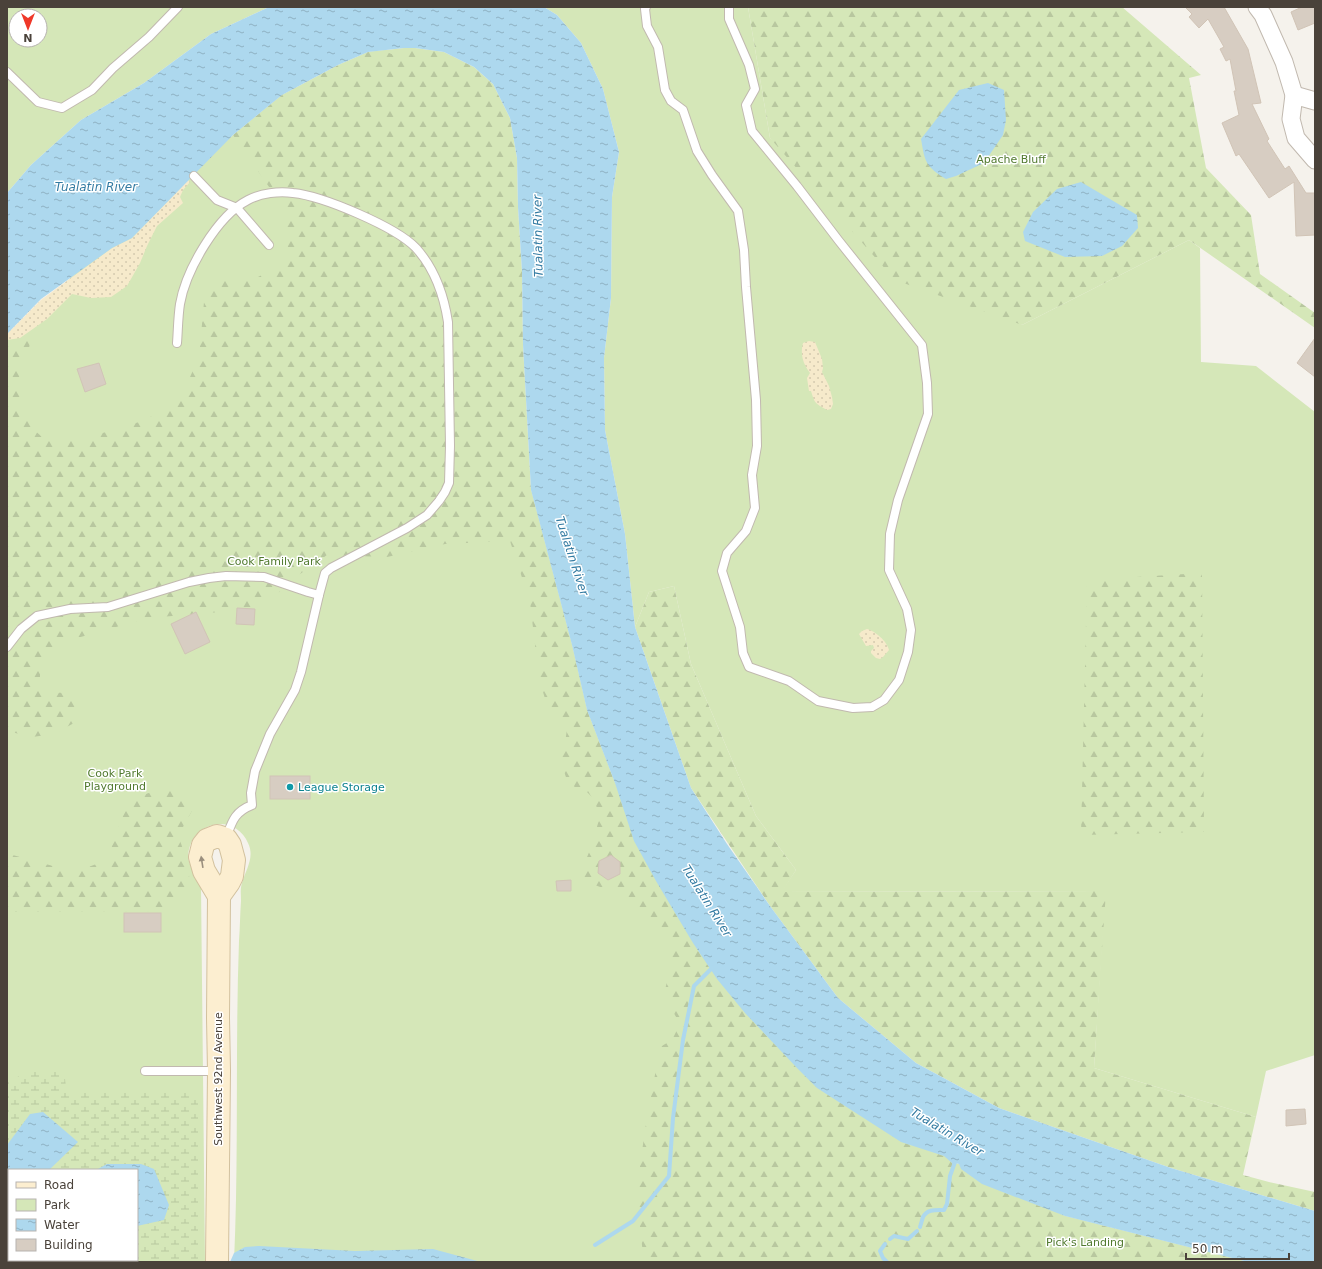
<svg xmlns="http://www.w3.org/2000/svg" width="1322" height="1269" font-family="'DejaVu Sans',sans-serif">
<defs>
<pattern id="forest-firs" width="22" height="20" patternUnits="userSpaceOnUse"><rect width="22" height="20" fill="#d5e7b8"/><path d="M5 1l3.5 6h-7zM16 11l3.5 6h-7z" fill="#b8c79f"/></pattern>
<pattern id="wetland-marsh" width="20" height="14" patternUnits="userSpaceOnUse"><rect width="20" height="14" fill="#d5e7b8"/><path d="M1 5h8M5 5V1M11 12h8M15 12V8" fill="none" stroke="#b8c79f"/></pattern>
<pattern id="sand-dots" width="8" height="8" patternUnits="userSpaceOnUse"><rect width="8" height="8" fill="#f6eacb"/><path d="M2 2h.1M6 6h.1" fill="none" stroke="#d4caaf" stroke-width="1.8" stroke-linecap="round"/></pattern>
<pattern id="water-ripples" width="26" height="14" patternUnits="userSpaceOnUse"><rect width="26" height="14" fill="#add8ee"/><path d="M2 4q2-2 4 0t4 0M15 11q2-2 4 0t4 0" fill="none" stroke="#8fb1c2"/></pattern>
</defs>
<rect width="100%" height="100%" fill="#f5f2ec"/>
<g fill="#d5e7b8" fill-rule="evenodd">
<path d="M7,7h262l-58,27 -67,49 -63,37 -50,45 -24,28zM16,16h24v24h-24z"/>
<path d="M544,7h204l22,131 252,187 167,-85 11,8 1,114 55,4 59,46v643l-49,16 -10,46 -162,-49 11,-177 -324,1 15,-22 -40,-54 -65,-152 -17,-78 -25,6 -14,35 -10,-93 -20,-104 -1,-72 7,-60 1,-101 7,-45 -16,-63 -22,-46 -24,-28z"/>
<path d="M404,48l127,442 41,155 15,65 28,73 340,380 4,1 106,52 183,46h-1014c5,-107 1,-214 5,-321 1,-13 1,-27 2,-40 0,-6 -1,-12 1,-18 4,-14 13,-26 6,-40 -7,-17 -27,-24 -43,-15 -6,3 -11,8 -14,15 -9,23 6,26 10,44l4,375h-198v-928l226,-199 49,-40 86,-43zM9,1170h128v90h-128z"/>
</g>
<g fill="url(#forest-firs)">
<path d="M748,7h374l79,68 -12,3 17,90 45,47 9,59 55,39v15l-126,-88 -167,85 -127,-45 -125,-142z"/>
<path d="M404,48h11l29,4 30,15 19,17 17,34 7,40 1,49 4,65 1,73 8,145 41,155 15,65 28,73 19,58 22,40 37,62 24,36 28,34 52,55 104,74 43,14 8,7 1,7 5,2 3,-3 21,15 83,32 183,46h-604l-8,-67 9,-65 15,-83 12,-7 8,-16 -14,-25 -1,-9 6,-25 1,-13 -3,-11 -13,-20 -34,-26 -30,-11 -6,1 -6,-2v-9l10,-24 9,-30v-8l-7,-15 -7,-7 -10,-3 -7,-4 -10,-29 7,-11 2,-14 -11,-10 -9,-14 -8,-26 -9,-77 -20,-61 -65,3 -58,13 -60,-2 -34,24 -20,19 -29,12 -96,8 -78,22 -27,23 -3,9v11l7,9 18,1c12,11 11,15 9,30l-20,11 -22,3 -25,-6v-397l29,-8 -17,52 1,24 13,27 8,7 10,6 35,-4 53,-16 27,-12 16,-15 17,-38 6,-66 8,-11 45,-3 21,-11 9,-16 -3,-40 -52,-75 49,-40 56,-30 30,-13 18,-2c5,6 9,5 16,3z"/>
<path d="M1202,573l2,259 -123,3 6,-255z"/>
<path d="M674,586l17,78 65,152 40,54 -14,22 324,-1 -12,177 162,49 -13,58 26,7 46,10v19l-144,-43 -172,-60 -83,-45 -78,-65 -68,-92 -79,-118 -56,-161 14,-35z"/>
<path d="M168,789c16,3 19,4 25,20l-15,27c5,12 16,41 9,52 -6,11 -16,17 -26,23l-154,1v-61l2,3 66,18 32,-12c6,-16 14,-46 24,-58 6,-7 27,-12 37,-13z"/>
</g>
<path fill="url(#wetland-marsh)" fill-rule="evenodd" d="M64,1070l2,17 6,5h121l5,8v162h-191v-179l19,-11zM9,1170h128v90h-128z"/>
<g fill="url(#sand-dots)">
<path d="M188,180l2,2 -7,8 -3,7 3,6 -26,23 -10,20 -7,17 -13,23 -16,11 -20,1 -19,-4 -25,25 -27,19 -13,2v-6l34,-34 71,-52 20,-10z"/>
<path d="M809,341l6,1 7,17 1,9 -1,4 7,14 3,11 1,7 -2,5 -4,1c-12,-7 -12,-6 -16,-19h-2l-2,-13 3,-5c-7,-9 -10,-19 -7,-30z"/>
<path d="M867,629c8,2 20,12 22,21l-6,7 -3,2 -4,-1 -5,-5v-2l3,-3 -1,-3 -7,1 -7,-12 3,-3z"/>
</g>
<g fill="url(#water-ripples)">
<path d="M269,7h275l13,8 24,28 22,46 16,63 -7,45 -1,101 -7,60 1,72 20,104 10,93 56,161 36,56 43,62 68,92 78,65 83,45 172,60 144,43v51h-67l-183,-46 -83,-32 -21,-15 -2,-5 -4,-1 -2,5 -1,-5 -8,-7 -43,-14 -84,-54 -20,-20 -52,-55 -28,-34 -24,-36 -37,-62 -22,-40 -19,-58 -28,-73 -15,-65 -41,-155 -8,-145 -1,-73 -4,-65 -1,-49 -7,-40 -17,-34 -19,-17 -30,-15 -29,-4h-11l-36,4 -30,13 -56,30 -49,40 -101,103 -20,10 -71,51 -34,35v-141l24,-28 50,-45 63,-37 67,-49z"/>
<path d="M988,83l16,7 2,30 -3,15 -19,28 -28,13 -10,3c-21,-13 -21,-17 -25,-40l38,-49z"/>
<path d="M1081,182l56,33 1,13 -16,18 -20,10 -37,1 -40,-16 -2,-9 10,-20 24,-23z"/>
<path d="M43,1112l35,30 -29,28h-40v62h-2v-87l23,-31z"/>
<path d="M107,1164h34l13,5 15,36 -5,15 -27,6v-56h-41z"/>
<path d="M259,1246l96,5 78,-2 48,13h-251l4,-9 11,-6z"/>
<path d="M40,1260h68v2h-69z"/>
</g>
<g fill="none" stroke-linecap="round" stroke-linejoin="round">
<g stroke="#add8ee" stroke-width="4">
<path d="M920,1227c1,-3 2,-7 3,-10 4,-8 13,-7 21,-7l3,-6 3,-28 5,-14"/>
<path d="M890,1239l4,-3 14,3 9,-8"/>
<path d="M885,1244l-5,7 3,7 4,4"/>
<path d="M595,1245l38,-24 36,-45 4,-58 10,-78 11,-54 19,-19"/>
</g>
</g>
<g fill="#d7cdc2" stroke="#d1c4b6">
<path d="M1185,7h39l24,42 13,54 -9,1 17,35 -2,2 18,28 4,-3 17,27h9v42l-19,1 -2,-54 -25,16 -30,-44 -3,2 -14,-33 17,-8 -5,-24h2l-6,-32 -4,2 -6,-12 4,-2 -16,-28 -9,9 -10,-11 3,-3z"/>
<path d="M1302,7h13v16l-17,7 -7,-18z"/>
<path d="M1315,338v39l-18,-14z"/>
<path d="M99,363l7,21 -21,8 -8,-23z"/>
<path d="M237,608l18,1 -1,16 -18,-1z"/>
<path d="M196,612l14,30 -25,12 -14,-30z"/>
<rect x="270" y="776" width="40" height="23"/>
<path d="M611,855l9,7v12l-12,6 -10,-7 1,-12z"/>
<path d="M571,880v11h-14l-1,-10z"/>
<rect x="124" y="913" width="37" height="19"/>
<path d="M1305,1109l1,15 -20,2v-16z"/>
</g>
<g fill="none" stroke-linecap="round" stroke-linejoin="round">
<g stroke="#c1b9af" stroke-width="10">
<g id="lane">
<path d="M646,7l-1,2 2,17 11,21 7,43 6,11 12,9 14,41 15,24 26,36 6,39 2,37 10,113 1,46 -5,29 3,33 -9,23 -19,22 -5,18 18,56 3,26 6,14 40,14 29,20 35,7 19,-1 12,-7 15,-20 9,-28 3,-22 -4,-21 -18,-39 1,-36 8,-34 30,-86 -1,-31 -5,-38 -83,-104 -42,-55 -45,-55 -6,-26 9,-16 -6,-24 -20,-46v-12"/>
<path d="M7,72l31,30 24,6 30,-18 21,-22 36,-31 29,-30"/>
<path d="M194,176l23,24 20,8 32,37"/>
<path d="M177,343c1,-13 1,-26 3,-39 6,-34 37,-88 68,-104 13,-7 31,-9 45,-7 30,3 103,34 123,55 19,21 28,48 32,74l2,124 -1,37 -4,9 -6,9 -12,14 -20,13 -76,40 -6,5 -6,22 -18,77 -6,18 -25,44 -15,37 -4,22 1,12c-18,7 -20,17 -26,33"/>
<path d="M7,647l14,-18 16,-13 33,-7 38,-2 81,-25 20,-4 17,-2 38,1 44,15 11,3"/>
<path d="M145,1071h74"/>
</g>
</g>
<g stroke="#c1b9af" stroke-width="19">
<g id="street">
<path d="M1257,7l6,8 21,47 10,33 -3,24 5,19 19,22"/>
<path d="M1294,95l21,6"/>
</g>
</g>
<g stroke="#d2c19e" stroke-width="24">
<path id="secondary" d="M217,1262l2,-191 -1,-53 1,-122 -15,-25 -4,-14 3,-12 4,-5 10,-4 9,3 4,6 4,15 -2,16 -3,6 -10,14"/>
</g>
<use href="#lane" stroke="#fff" stroke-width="8"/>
<use href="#street" stroke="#fff" stroke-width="17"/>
<use href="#secondary" stroke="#fceed0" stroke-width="22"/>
</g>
<defs><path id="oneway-solid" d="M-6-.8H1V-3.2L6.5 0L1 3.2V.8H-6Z"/></defs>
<use fill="#9a8f7e" href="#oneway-solid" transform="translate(202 862) rotate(-99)"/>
<circle fill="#0f9aa8" stroke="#fff" stroke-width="1.5" cx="290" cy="787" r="4"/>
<g text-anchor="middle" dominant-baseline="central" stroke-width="3" stroke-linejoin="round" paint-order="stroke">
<g font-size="11" fill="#517a2f" stroke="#fff">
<text x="1011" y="159">Apache Bluff</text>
<text x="274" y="561">Cook Family Park</text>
<text x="115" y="773">Cook Park<tspan x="115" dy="13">Playground</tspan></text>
<text x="1085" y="1242">Pick's Landing</text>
</g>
<g font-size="11" fill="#0d838f" stroke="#fff" text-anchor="start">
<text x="298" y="787">League Storage</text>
</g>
<g font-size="11" fill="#4a423a" stroke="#fff">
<text transform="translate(218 1079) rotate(-90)">Southwest 92nd Avenue</text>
</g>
<g font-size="12" font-style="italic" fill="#337ba2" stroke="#fff">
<text x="96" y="187">Tualatin River</text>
<text transform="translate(538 236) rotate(-91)">Tualatin River</text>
<text transform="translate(572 556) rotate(72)">Tualatin River</text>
<text transform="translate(707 901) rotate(58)">Tualatin River</text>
<text transform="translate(947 1132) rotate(31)">Tualatin River</text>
</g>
</g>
<rect width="1322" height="1269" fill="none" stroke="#4a423a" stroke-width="16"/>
<rect x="8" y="1169" width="130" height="92" fill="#ffffff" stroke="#b7b3b0"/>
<rect x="16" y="1182" width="20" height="6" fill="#fceed0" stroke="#b7b3b0"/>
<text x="44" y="1189" font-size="12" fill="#4a423a">Road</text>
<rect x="16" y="1199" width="20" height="12" fill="#d5e7b8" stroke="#b7b3b0"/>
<text x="44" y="1209" font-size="12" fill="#4a423a">Park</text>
<rect x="16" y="1219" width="20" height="12" fill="url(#water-ripples)" stroke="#b7b3b0"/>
<text x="44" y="1229" font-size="12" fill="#4a423a">Water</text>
<rect x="16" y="1239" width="20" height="12" fill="#d7cdc2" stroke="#b7b3b0"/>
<text x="44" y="1249" font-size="12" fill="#4a423a">Building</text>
<g transform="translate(28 28) rotate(180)"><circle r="19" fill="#ffffff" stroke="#b7b3b0"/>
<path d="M0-3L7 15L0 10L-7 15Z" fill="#ef3829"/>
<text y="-6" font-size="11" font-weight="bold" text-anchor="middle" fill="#4a423a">N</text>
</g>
<path d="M1186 1253v6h103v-6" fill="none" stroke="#4a423a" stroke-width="2"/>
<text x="1192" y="1253" font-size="12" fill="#4a423a" stroke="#ffffff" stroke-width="3" paint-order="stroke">50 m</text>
</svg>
